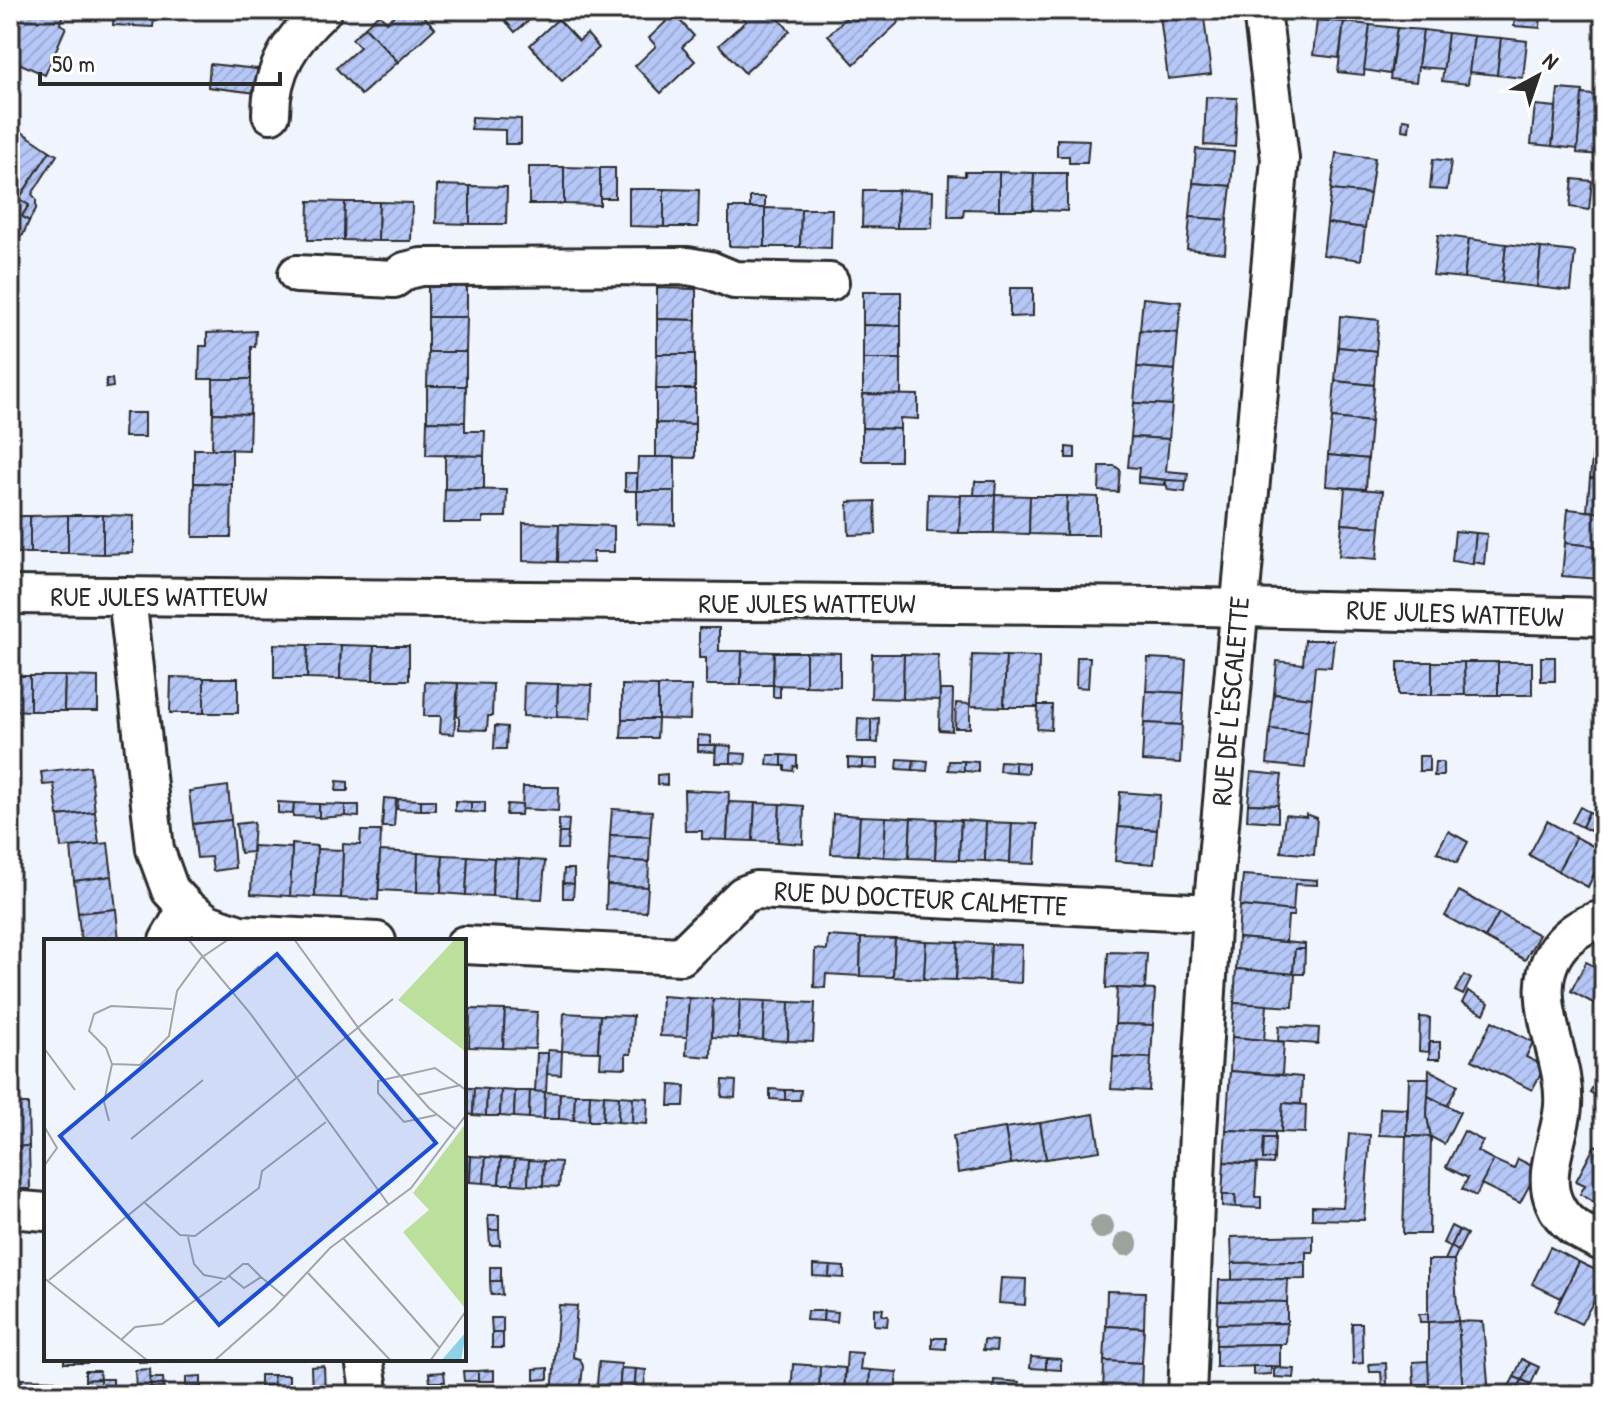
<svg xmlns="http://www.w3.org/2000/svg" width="1614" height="1405" font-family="'Patrick Hand',sans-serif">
<defs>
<pattern id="building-hatch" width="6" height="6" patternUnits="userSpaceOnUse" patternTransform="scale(2)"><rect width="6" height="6" fill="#b5c7f7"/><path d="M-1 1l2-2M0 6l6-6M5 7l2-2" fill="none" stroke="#9cabd4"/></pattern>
</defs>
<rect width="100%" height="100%" fill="#f0f4fd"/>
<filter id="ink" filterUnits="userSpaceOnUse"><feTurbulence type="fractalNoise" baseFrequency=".0125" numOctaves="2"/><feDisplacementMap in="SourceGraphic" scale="16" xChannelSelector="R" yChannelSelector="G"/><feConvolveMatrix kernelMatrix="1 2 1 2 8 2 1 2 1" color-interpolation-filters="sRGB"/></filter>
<g filter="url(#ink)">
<g fill="url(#building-hatch)" stroke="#2b2b2b" stroke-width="2">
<path d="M10,10h56l-6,14 6,3 -21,48 -35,-16v-15l8,-19 -8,-4z"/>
<path d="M114,10h41l-2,17 -40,-2z"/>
<path d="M400,10h18l17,18 -37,34 -33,-35 14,-13 8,8z"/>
<path d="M496,10h45l-26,22z"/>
<path d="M743,10h28l19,21 -45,42 -26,-28 27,-24 -7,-7z"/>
<path d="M854,10h34l11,12 -45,42 -26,-29z"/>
<path d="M918,10h18l-9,9z"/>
<path d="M1180,10h23l8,64 -43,5 -8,-63 20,-3z"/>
<path d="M1516,10l25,2 -1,16 -26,-2z"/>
<path d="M674,14l20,22 -12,11 13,14 -34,32 -26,-27 21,-20 -7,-8z"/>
<path d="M558,19l21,22 8,-7 12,14 -37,33 -32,-36z"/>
<path d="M1317,20l27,2 -5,36 -26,-3z"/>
<path d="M1344,22l26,3 -6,50 -26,-3z"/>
<path d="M1370,25l27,3 -7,46 -26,-4z"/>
<path d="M365,27l33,35 -37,33 -25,-27 24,-21 -8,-8z"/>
<path d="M1397,28l26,2 -7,52 -26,-3z"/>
<path d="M1423,30l25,3 -4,36 -26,-2z"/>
<path d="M1448,33l26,3 -6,48 -26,-3z"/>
<path d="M1474,36l27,2 -4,37 -28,-3z"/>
<path d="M1501,38l26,3 -4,37 -26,-3z"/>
<path d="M210,64l47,5v24l-49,-6z"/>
<path d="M1558,89l25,2 -5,58 -26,-3z"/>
<path d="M1582,94l22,2 -3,59 -24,-2z"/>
<path d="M1206,97l31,1 -2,49 -31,-2z"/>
<path d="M1535,105l21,2 -4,39 -21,-2z"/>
<path d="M472,117l49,2v25h-16v-14l-34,-1z"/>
<path d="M1403,119l7,1 -1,11 -7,-1z"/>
<path d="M10,124l40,27 -31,48 10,6 -7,11 7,5 -6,14 -13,8z"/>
<path d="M1057,139l32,1 -2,23h-18v-7h-12z"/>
<path d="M1196,149l38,3 -3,34 -38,-3z"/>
<path d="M50,151l7,4 -25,39 4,5v10l-7,12 -7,-5 7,-11 -10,-6z"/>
<path d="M1336,153l39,5 -5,36 -39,-4z"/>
<path d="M1433,159l18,2 -4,29 -17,-1z"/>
<rect x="529" y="167" width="35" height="37"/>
<path d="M564,167l36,1v37l-36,-1z"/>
<rect x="600" y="168" width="15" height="30"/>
<path d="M965,172h34v38l-35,-1 -1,8h-15l1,-42 16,1z"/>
<path d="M999,172l35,1 -1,37h-34z"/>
<path d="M1034,173h33v38l-34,-1z"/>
<path d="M1573,179l19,2 -3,29 -19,-3z"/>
<path d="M1193,183l38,3 -4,34 -37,-3z"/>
<path d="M437,185l33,1v38l-34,-1z"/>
<path d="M470,186l37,1 -1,37h-36z"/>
<path d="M629,189h35v38l-35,-1z"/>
<path d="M664,189l35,1 -1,37h-34z"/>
<path d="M863,190h35l-1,38 -35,-1z"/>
<path d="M898,190l35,1 -1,37h-35z"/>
<path d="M1331,190l39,4 -5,34 -38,-5z"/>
<rect x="750" y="197" width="15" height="11"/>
<path d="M309,201l36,1 -1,38h-36z"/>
<path d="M345,202h34l-1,39 -34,-1z"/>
<path d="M379,202l33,1 -1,38h-33z"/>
<path d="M729,208h36v39l-36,-1z"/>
<path d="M765,208l36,1 -1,38h-35z"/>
<path d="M801,209h31l-1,39 -31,-1z"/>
<path d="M1190,217l37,3 -2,33 -38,-4z"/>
<path d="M1327,223l38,5 -4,32 -38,-5z"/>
<path d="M1438,235l31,4 -5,39 -31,-3z"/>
<path d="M1469,239l37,5 -4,39 -38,-5z"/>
<path d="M1506,244l35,4 -4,39 -35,-4z"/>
<path d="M1541,248l34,4 -4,39 -34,-4z"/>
<rect x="428" y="286" width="39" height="31"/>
<path d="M657,288l39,1v31l-39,-1z"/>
<path d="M1010,288h23v28l-23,1z"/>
<path d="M863,292h38v34l-38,-1z"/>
<path d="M1143,298l38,4 -3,31 -38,-3z"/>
<path d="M1340,316l39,4 -3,31 -38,-4z"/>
<path d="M428,317h39l-1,35h-38z"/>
<path d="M657,319l39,1 -1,34h-38z"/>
<path d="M863,325l38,1v33h-38z"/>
<path d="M1140,330l38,3 -3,37 -38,-3z"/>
<path d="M256,331l-1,16 -4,-1v33h-52l1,-33h7v-13z"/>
<path d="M1602,341h2v31h-4z"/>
<path d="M1338,347l38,4 -2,34 -39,-4z"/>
<path d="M428,352h38v34h-39z"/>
<path d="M657,354h38v35h-39z"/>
<path d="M863,359h38v36l-38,-1z"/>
<path d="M1137,367l38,3 -3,35 -38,-2z"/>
<path d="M1600,372h4v33h-7z"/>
<path d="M106,379h6l1,8 -7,1z"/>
<path d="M213,379h38l-1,35 -37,-1z"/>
<path d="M1335,381l39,4 -3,37 -39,-4z"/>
<path d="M427,386h39l-1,36 -38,-1z"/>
<path d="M656,389h39v35l-39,-1z"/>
<path d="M863,394l55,1v24l-18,-1v11l-38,-1z"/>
<path d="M1134,403l38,2 -3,34 -38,-2z"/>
<path d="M1597,405h7v37l-10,-1z"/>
<path d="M125,413h20v24h-21z"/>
<path d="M213,413l37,1 -1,36 -37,-1z"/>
<path d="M1332,418l39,4 -3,37 -40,-4z"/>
<path d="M427,421l38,1v9h20l-1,25 -58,-1z"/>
<path d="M656,423l39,1v34l-39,-1z"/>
<path d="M862,428l38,1v32h-38z"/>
<path d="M1131,437l38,2 -3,32 22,2 -1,9 -49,-5 1,-9 -11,-1z"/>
<path d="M1594,441l10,1v37l-14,-1z"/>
<path d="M1066,447l9,1v10h-9z"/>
<path d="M194,449h38v35l-38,-1z"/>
<path d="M445,455l39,1v33h-39z"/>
<path d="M1328,455l40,4 -2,30 -40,-3z"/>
<path d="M638,457h37v34h-38z"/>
<path d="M1100,466h15l5,4 -2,22 -19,-1z"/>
<rect x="625" y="473" width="12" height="18"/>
<path d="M1138,477l27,3v5l-27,-2z"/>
<path d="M1590,478l14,1v34l-17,-2z"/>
<path d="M1165,480l21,1 -1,11 -17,-2z"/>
<path d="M975,481h21l-1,14h-21z"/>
<path d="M194,483l38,1 -1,53h-38z"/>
<path d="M1345,488l38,3 -3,36 -38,-3z"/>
<path d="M445,489l62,1 -1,27h-23v6h-39z"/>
<path d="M637,491h38v34l-38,-1z"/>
<path d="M928,494l33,1 -2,38 -32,-1z"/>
<path d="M961,495h34l-1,38h-35z"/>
<path d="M995,495l35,1 -1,38 -35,-1z"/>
<path d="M1030,496h37l-1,39 -37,-1z"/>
<path d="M1067,496l31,1v38h-32z"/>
<path d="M875,501l1,33 -27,1 -1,-33z"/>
<path d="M1568,509l36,4 -1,34 -38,-4z"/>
<path d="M68,515v38h-38v-37z"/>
<path d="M68,515h35v39l-35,-1z"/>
<path d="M103,515l30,1v37l-30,1z"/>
<rect x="10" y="516" width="20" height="37"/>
<path d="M523,523l36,1 -1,38 -35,-1z"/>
<path d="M559,524l55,2v26h-21v11l-35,-1z"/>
<path d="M1342,524l38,3 -3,32 -38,-3z"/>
<path d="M1455,531l21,2 -3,31 -21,-3z"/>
<path d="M1476,533l11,1 -3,30 -11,-2z"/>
<path d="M1565,543l38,4 -3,32 -38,-3z"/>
<path d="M699,628h20v23h23l-1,34h-35v-27h-7z"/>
<path d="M1305,640h29l-3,27 -16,-1 -3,32 -38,-4 3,-33 26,3z"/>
<path d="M274,644l34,1 -1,33h-33z"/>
<path d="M308,645h33l-1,34 -33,-1z"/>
<path d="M341,645l33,1 -1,34 -33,-1z"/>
<path d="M374,646h35v34h-36z"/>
<path d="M742,651l32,1 -1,33h-32z"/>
<path d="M774,652h32v34l-33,-1z"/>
<path d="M806,652l34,1v34l-34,-1z"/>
<path d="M872,654h32l-1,45 -32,-1z"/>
<path d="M904,654l34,1 2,45 -37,-1z"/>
<path d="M972,655l34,1 -2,51 -34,-1v22h-15l1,-25 14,1z"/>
<path d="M1006,656l33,1 -1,48h14l-1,25 -14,-1 1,-22h-34z"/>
<path d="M1077,657h13l-2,31 -12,-1z"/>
<rect x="1541" y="657" width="14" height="24"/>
<path d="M1148,658l38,2 -2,33 -38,-2z"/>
<rect x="1398" y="662" width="34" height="33"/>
<path d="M1432,662h32l1,33h-33z"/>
<path d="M1464,662h34v33h-33z"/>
<rect x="1498" y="662" width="34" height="33"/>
<path d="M10,676h20v35l-20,-1z"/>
<path d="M30,676h35l-1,35h-34z"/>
<path d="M65,676l33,1v34h-34z"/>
<path d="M171,677l33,1v35h-34z"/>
<rect x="204" y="678" width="34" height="35"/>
<path d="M425,682l33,1 -4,51 -14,-1 1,-17h-17z"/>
<path d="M458,683l35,1 -1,32h-4l-1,14 -28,-1v-13h-2z"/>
<path d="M524,683l34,1 -1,33 -34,-1z"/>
<path d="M558,684l34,1 -1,33 -34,-1z"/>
<path d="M622,685l36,1v33h-36z"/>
<path d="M773,685l7,1v11h-7z"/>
<path d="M658,686h33l-1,34 -32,-1z"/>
<path d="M940,690h13l-1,41 -13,-1z"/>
<path d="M1146,691l38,2 -2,32 -38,-2z"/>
<path d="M1274,694l38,4 -4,35 -38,-4z"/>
<path d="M858,718l13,1v23h-14z"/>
<path d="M879,718l-1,25 -7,-1v-23z"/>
<path d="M622,719h36l-1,19h-36z"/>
<path d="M1144,723l38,2 -2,38 -38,-2z"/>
<path d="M495,726l12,1 -1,22h-12z"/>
<path d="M1270,729l38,4 -3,35 -38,-4z"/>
<path d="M698,735l13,1v9h-13z"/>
<path d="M698,745h18l-1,7 -17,-1z"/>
<path d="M716,745l15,1v17h-16z"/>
<path d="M731,753l15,1 -1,10 -14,-1z"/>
<path d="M768,755h14v11l-15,-1z"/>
<path d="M782,755l15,1v11l-3,-1 -1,5 -8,-1v-4h-3z"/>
<rect x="1419" y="756" width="10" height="15"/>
<path d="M848,758l15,1v9l-15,-1z"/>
<path d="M863,759h15v10l-15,-1z"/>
<path d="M898,759l16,1 -1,10 -16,-1z"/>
<path d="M914,760l14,1 -1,10 -14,-1z"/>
<path d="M949,761h15v10l-16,-1z"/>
<path d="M964,761l14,1v10l-14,-1z"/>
<path d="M1000,761l15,1v10l-16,-1z"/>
<path d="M1015,762l13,1v10l-13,-1z"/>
<path d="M1435,762h8v14h-9z"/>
<path d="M90,766l5,46 -37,4 -4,-32 -11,1 -2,-13z"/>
<path d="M1251,772l31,3 -4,30 -30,-1z"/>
<path d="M667,774v11l-10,-1v-9z"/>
<path d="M337,781l11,1v9h-12z"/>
<path d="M228,786l3,34 -38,4 -4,-33z"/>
<path d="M523,787h36l-1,24 -36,-2z"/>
<path d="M684,790l45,2 -2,48 -25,-1v-8h-17z"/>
<path d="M1120,792l40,3 -3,35 -39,-3z"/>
<path d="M384,798l12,1 -2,28h-12z"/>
<path d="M398,799l23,1v10l-24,-1z"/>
<rect x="421" y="800" width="14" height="10"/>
<path d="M455,801l16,1v10l-16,-1z"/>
<path d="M278,802l16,1 -1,11 -15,-1z"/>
<path d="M471,802h14v11l-14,-1z"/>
<path d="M729,802l26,1 -2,38 -26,-1z"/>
<path d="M294,803l25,1v13l-26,-1z"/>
<path d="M755,803l25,1 -2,38 -25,-1z"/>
<path d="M319,804l26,1v11l-26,2z"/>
<path d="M507,804l15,1 -1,10h-15z"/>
<path d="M780,804l24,2 -1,38 -25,-2z"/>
<path d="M1248,804l30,1v17l-31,-2z"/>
<path d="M345,805h14v12l-14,-1z"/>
<path d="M1580,807l9,5 -7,15 -10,-5z"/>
<path d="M612,809l40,2 -2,26 -40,-2z"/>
<path d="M95,812l4,32 -38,4 -3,-32z"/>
<path d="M1589,812l8,3 -7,16 -8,-4z"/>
<path d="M833,814l27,2 -2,39 -27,-1z"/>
<path d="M1306,814l11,4 -3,37 -33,-3 4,-37 21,2z"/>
<path d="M860,816l26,1 -2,40 -26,-2z"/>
<path d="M886,817l25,1 -2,40 -25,-1z"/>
<path d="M911,818l26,1 -2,40 -26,-1z"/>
<path d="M559,819l10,1 -1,13h-9z"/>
<path d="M937,819l24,1 -2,40 -24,-1z"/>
<path d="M231,820l4,48 -22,3 -2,-14 -14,1 -4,-34z"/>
<path d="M961,820l25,2 -1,39 -26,-1z"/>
<path d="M1547,821l29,16 -18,34 -29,-16z"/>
<path d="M254,822l-2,30 -12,1 -4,-29z"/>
<path d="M986,822l26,1 -2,40 -25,-2z"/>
<path d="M1012,823l25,1 -2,40 -25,-1z"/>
<path d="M1118,827l39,3 -3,34 -39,-3z"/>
<path d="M361,831h20l-3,69 -37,-2 2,-54 17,1z"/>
<path d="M1448,831l20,11 -11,21 -20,-11z"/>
<path d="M559,833h9l-1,16h-9z"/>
<path d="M610,835l40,2 -1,25 -40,-2z"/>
<path d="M1576,837l28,15 -16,35 -30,-16z"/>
<path d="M108,843l4,33 -38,5 -3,-34z"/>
<path d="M292,844l25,2 -2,51 -25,-1z"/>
<path d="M253,846l39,2 -2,48 -39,-2z"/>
<path d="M317,849l26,1 -2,48 -26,-1z"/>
<path d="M380,851l38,2 -1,39 -38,-2z"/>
<path d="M418,853l25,2 -2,38 -24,-1z"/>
<path d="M443,855l25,1 -2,39 -25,-2z"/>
<path d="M468,856l26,2 -2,38 -26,-1z"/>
<path d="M494,858l25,1 -2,39 -25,-2z"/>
<path d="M519,859l26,2 -3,38 -25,-1z"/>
<path d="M609,860l40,2 -1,25 -41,-2z"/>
<path d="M564,869h10v15l-11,-1z"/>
<path d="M1243,875l74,5v5l-22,-1 -2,27 -53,-5z"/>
<path d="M112,876l4,33 -38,4 -4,-32z"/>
<path d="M563,883l11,1 -1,14h-10z"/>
<path d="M607,885l41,2 -2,25 -40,-2z"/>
<path d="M1459,891l40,22 -14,25 -40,-22z"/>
<path d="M1240,906l54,5v5h-6l-2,26 -48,-4z"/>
<path d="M116,909l3,32h-38l-3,-28z"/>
<path d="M1499,913l40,22 -14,25 -40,-22z"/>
<path d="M828,936l33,2 -1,38 -34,-2 -1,14 -11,-1 1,-38 12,1z"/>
<path d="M861,938l34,1 -2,38 -33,-1z"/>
<path d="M1238,938l67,6v5h-10l-2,25 -57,-5z"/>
<path d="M895,939l31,2 -2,38 -31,-2z"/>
<path d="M926,941l32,1 -2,38 -32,-1z"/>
<path d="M958,942l33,2 -2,37 -33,-1z"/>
<path d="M991,944l31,1 -1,38 -32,-2z"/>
<path d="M1295,949h10l-1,25h-11z"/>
<path d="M1108,952l39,1 -2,36 -39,-1z"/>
<path d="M1586,962l18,9v38l-33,-18z"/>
<path d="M1236,969l59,5 -2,33 -59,-4z"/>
<path d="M1464,975l7,4 -8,16 -8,-4z"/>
<path d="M1117,988l38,2 -2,35 -38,-1z"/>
<path d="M1468,991l21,12 -5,11 -22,-11z"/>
<path d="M662,996l27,2 -2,39 -27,-1z"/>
<path d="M689,998l24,1 -2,58 -25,-2z"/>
<path d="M713,999l27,1 -2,38 -26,-1z"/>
<path d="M740,1000l25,1 -2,39 -25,-2z"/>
<path d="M765,1001l24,1 -1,39 -25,-1z"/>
<path d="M789,1002l26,1 -2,39 -25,-1z"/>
<path d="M1234,1003l33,2 -3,35 -32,-3z"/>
<path d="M470,1009l35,1 -2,38 -34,-1z"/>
<path d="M505,1010l32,2 -2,37 -32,-1z"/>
<path d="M564,1013l36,2 -2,37 -36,-1z"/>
<path d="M600,1015l33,1 -2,38h-5v14l-26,-1 1,-15h-3z"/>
<path d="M1420,1017l10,1 -1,34 -10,-1z"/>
<path d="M1492,1021l41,21 -7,15 19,9 -13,24 -60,-30z"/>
<path d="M1115,1024l38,1 -2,33 -38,-1z"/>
<path d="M1279,1026l40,2 -1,16 -40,-3z"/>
<path d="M1232,1037l52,5 -2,33 -52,-4z"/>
<path d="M1430,1042h10v17h-11z"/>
<path d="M548,1050l14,1 -1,24 -14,-1z"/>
<path d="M537,1053h11l-2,39h-11z"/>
<path d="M1113,1057l38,1 -2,33 -38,-2z"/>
<path d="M1429,1070l29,15 -11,21 -19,-10z"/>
<path d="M1230,1071l72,6 -1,27 -18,-1 -2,29 -55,-2z"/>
<path d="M1409,1078h20l-2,38 4,21 -24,-1z"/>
<path d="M1597,1079l7,4v17l-14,-8z"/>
<path d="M723,1080l13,1 -1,17 -13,-1z"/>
<path d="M670,1085l15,1 -1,20h-15z"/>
<path d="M464,1088h10l-1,27 -9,-1z"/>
<path d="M474,1088l13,1 -1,27 -13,-1z"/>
<path d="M487,1089l14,1 -1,26h-14z"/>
<path d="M770,1089l15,1v10l-15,-1z"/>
<path d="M501,1090l14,1 -1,26 -14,-1z"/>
<path d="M785,1090h16l-1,10h-15z"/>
<path d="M515,1091h15l-1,27 -15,-1z"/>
<path d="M530,1091l15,1 -1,27 -15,-1z"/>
<path d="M545,1092l15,1 -1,26h-15z"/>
<path d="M560,1093l15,1 -1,26 -15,-1z"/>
<path d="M575,1094h15l-1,27 -15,-1z"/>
<path d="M590,1094l14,1 -1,26h-14z"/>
<path d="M604,1095l15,1 -1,26 -15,-1z"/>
<path d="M619,1096l14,1 -1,26 -14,-1z"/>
<path d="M1428,1096l32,16 -16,32 -13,-7 -4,-21z"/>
<path d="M633,1097l15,1 -1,26 -15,-1z"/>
<path d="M1283,1103l23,2 -1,28 -24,-1z"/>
<path d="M10,1104h18l1,42 -19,1z"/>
<path d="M1380,1108l27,1v27l-28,-1z"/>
<path d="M1094,1114l6,37 -54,8 -6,-36z"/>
<path d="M1040,1123l6,36 -35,5 -6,-36z"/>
<path d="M1005,1128l6,36 -53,9 -5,-37z"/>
<path d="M1226,1130l49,2v6h-11l-1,21h11l-1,5 -49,-2z"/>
<path d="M1464,1131l19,10 -6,10 17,9 -18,36 -14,-7 6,-11 -22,-11z"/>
<path d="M1349,1134l21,1 -6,85 -52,-1v-13l31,1z"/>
<path d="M1406,1136l25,1 -2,97h-26z"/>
<path d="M1264,1138h11l-1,21h-11z"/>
<path d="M1595,1145l9,5v45l-3,-1 -5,9 -16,-9 5,-9 -9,-4z"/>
<path d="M29,1146l1,43h-20v-42z"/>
<path d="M464,1155l7,1 -1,26h-6z"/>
<path d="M471,1156l15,1 -2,26 -14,-1z"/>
<path d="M486,1157l15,1 -2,26 -15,-1z"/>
<path d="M501,1158l14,1 -2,25h-14z"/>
<path d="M515,1159l14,1 -1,25 -15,-1z"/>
<path d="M1518,1159l20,10 -18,34 -39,-19 13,-24 20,9z"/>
<path d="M529,1160l15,1 -1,25 -15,-1z"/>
<path d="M544,1161l17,1 -2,25 -16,-1z"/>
<path d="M1224,1162l33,2 -2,33h6v11l-25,-1 -1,-12h-13z"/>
<path d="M1222,1195h13l1,12 -14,-1z"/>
<path d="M488,1215h11v15h-10z"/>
<path d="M1451,1226l8,4 -8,17 -8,-4z"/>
<path d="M489,1230h10l1,15h-10z"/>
<path d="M1459,1230l8,4 -9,17 -7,-4z"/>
<path d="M1313,1235v17h-7v10l-74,1 -1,-26z"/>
<rect x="10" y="1239" width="2" height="39"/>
<path d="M1451,1247l7,4 -4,9h-9z"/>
<path d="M1550,1247l29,15 -18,36 -29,-14z"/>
<path d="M1428,1260h26l4,61 -30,1z"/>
<path d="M1306,1262v17l-74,1v-17z"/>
<path d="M1579,1262l25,12v9l-23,41 -26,-13z"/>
<path d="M813,1265l17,1 -1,11 -16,-1z"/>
<path d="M830,1266l14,1v11l-15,-1z"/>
<rect x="490" y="1267" width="11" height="14"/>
<path d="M1001,1278l25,1 -1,26 -26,-2z"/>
<path d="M1288,1279l-1,23 -69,-1 1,-21z"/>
<path d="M490,1281h11l1,14h-11z"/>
<path d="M1107,1291l38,1 -1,36 -38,-2z"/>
<path d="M1218,1301l69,1v21l-70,1z"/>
<path d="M559,1305l18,1 -4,51 7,2 3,7 -3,29h-28z"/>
<path d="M874,1308l9,1 -1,6 6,1 -1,10 -13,-1z"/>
<path d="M807,1311h17l-1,10 -17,-1z"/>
<path d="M824,1311l14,1 -1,10 -14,-1z"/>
<path d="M1419,1314h9v8h-8z"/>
<path d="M491,1318h12v15h-11z"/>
<path d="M1458,1321l25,1 6,73h-26z"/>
<path d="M1458,1321l5,74 -35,-1v-72z"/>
<path d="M1287,1323l-1,21 -70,1 1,-21z"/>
<path d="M1352,1323h10l1,40 -10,1z"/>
<path d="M1106,1326l38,2 -2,35 -38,-2z"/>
<rect x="492" y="1333" width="11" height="15"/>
<path d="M932,1338h14v11l-14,-1z"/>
<path d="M984,1340l13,1 -1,10 -13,-1z"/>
<path d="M1280,1344v22l-64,1v-22z"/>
<path d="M847,1352l15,1 -2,16 10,1 -1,25h-25z"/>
<path d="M1031,1357l15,1v11l-16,-1z"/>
<path d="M1046,1358l15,1v11l-15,-1z"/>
<rect x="64" y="1359" width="23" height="4"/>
<path d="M139,1359h85v1l-85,2z"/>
<path d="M1522,1359l8,4 -8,17 -8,-3z"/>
<path d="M1104,1361l38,2 -1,32h-38z"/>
<path d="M1428,1361l1,23h-15l-1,-22z"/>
<path d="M599,1362l22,2 -2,31h-23z"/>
<path d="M1386,1363l1,22h-5l-1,-13h-11l-1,-8z"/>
<path d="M1530,1363l9,4 -8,17 -9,-4z"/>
<path d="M793,1364l27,2 -1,29h-28z"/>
<path d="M324,1366l1,29h-13l-1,-28z"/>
<path d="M820,1366l25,2 -1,27h-25z"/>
<path d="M1253,1366h18v8l-18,1z"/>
<path d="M548,1368v11l-14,1v-11z"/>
<path d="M621,1368l15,1 -2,26h-15z"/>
<path d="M1274,1368l21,1 -1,9 -20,-1z"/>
<path d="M150,1369l1,19 -15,1 -1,-19z"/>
<path d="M636,1369l10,1 -3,25h-9z"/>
<path d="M494,1370v11h-16v-10z"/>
<path d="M870,1370l27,2 -2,23h-26z"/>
<path d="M85,1371h14l1,8 -15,1z"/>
<path d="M463,1371h15v10h-14z"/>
<path d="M444,1372l1,10h-15l-1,-9z"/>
<path d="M260,1375h13l1,11h-14z"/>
<path d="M273,1375h16v11h-15z"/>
<path d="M201,1376v11l-15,1v-11z"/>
<path d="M1514,1377l8,3 -7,15h-6l-1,-7z"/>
<path d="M150,1378h13l1,10h-13z"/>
<path d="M21,1379l34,1 1,15h-32z"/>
<path d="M100,1379h13v9l-13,1z"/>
<path d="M100,1379v10l-15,1v-10z"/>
<path d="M994,1380l25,2v13h-26z"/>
<path d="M1522,1380l9,4 -6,11h-10z"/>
<path d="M1418,1384h11l-1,11h-10z"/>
<path d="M1571,1385l20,10h-24z"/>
<path d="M274,1386h15l1,9h-16z"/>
</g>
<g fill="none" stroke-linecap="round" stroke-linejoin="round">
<g stroke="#2b2b2b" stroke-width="42">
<g id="minor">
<path d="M271,114c0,-45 20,-74 52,-104"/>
<path d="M297,274l97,5 11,-8 16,-4 266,-1 23,4 24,10 96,2"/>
<path d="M10,595l1153,11 441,11"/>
<path d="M127,596l28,253 15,41 17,18 21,15 32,11 137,7"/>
<path d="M1604,919c-15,3 -26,9 -37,19 -50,46 0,112 -4,168 -2,30 -22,67 -9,96 9,23 29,31 50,41"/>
<path d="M168,941l19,-33"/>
<path d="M464,945l217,11 62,-61 13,-5 456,23"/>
<path d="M10,1209l36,3"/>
<path d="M364,1359l6,36"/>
<path d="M1187,1395l11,-263 14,-219 68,-754 -18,-149"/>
</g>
</g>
<use href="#minor" stroke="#fff" stroke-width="36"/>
</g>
<g fill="#9ba39c">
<circle cx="1102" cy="1227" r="12"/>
<circle cx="1126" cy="1244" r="12"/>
</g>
</g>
<g text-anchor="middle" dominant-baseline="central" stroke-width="8" stroke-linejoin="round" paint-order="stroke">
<g font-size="28" fill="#2b2b2b" stroke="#fff">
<text x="159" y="596">RUE JULES WATTEUW</text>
<text x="807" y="603">RUE JULES WATTEUW</text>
<text transform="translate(1455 613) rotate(2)">RUE JULES WATTEUW</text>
<text transform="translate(1230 701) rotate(-85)">RUE DE L'ESCALETTE</text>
<text transform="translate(921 898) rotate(3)">RUE DU DOCTEUR CALMETTE</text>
</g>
</g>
<g transform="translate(44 939)">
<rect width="422" height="422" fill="#f0f4fd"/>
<path d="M422,184v180l-2,4 -61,-75 26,-22 -16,-17z" fill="#bae09b"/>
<path d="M411,0h11v113l-68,-52z" fill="#bae09b"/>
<path d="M422,393l-5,29h-20z" fill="#8ad3eb"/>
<path fill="none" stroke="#a1a4a9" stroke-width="2" d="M144,0l62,74 139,192M250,0l68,94 67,75 26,21M186,55l29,-28M0,109l31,42M68,125l-6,-16 -17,-17 5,-17 17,-8 61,3M373,156l44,-10M392,176l-32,7 -26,-29v-12l57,-13 31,22M65,182l-5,-19 8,-38 28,1 29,-29 8,-45 24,-33 28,-19M0,187l13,22 -13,18M87,200l72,-59M100,263l36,33 15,1 64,-48 3,-17 64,-49M144,298l6,27 10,11 21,4 18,-15h5l13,13 -17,11 -15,-12M299,299l96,109M263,333l84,89M217,338l24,20M0,339l104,83M5,341l344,-281M78,400l13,-12 27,-3 60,-43M170,422l60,-53 56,-60 81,-60 55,-73M386,422l36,-50"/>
<path fill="#1d4ed8" fill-opacity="0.15" stroke="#1d4ed8" stroke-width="4" d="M233,15l159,189 -217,182 -159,-189z"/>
<rect width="422" height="422" fill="none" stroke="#2b2b2b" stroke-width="4"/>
</g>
<rect width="1614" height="1405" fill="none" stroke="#fff" stroke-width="40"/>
<rect x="20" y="20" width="1574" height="1365" fill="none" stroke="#2b2b2b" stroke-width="3" filter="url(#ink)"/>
<g transform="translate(1538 76) rotate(40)" stroke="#ffffff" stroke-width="6" paint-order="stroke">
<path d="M0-6L14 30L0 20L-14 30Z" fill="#2b2b2b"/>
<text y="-12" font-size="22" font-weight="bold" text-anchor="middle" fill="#2b2b2b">N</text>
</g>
<path d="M40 72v12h240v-12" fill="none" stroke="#2b2b2b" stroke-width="4"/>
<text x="52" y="72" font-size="24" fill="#2b2b2b" stroke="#ffffff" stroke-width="6" paint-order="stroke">50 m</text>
</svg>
